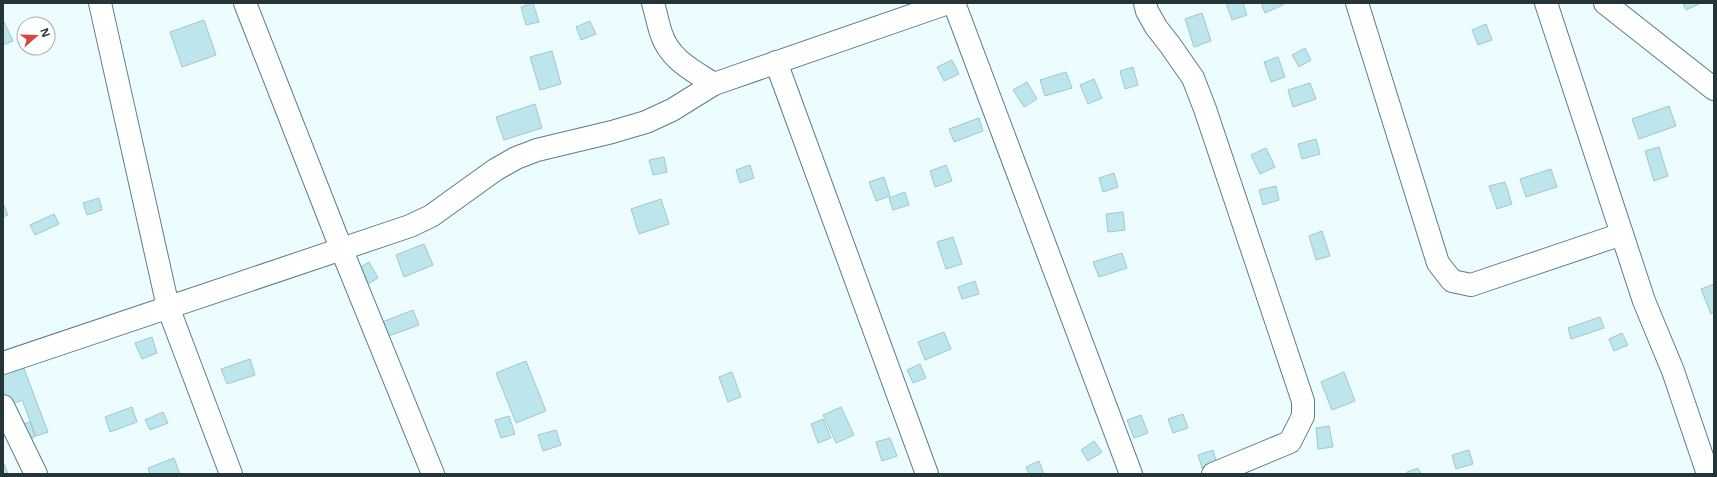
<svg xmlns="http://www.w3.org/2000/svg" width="1717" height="477" font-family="'Noto Sans',sans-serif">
<rect width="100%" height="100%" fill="#ecfcff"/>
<g fill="#bce5ec" stroke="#a0c8cf">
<path d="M533,3l6,19 -13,3 -5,-18z"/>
<path d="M1226,3h17l4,12 -15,5z"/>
<path d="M1261,3h22v2l-18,8z"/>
<path d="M1683,3h15l1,1 -13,6z"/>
<path d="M1202,13l9,28 -17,6 -9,-28z"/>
<path d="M3,20l10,21 -10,4z"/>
<path d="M204,20l12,35 -34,12 -12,-35z"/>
<path d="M590,21l6,13 -15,6 -5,-13z"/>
<path d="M1486,24l6,16 -14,5 -6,-15z"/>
<path d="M1305,48l6,12 -12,7 -7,-12z"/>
<path d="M552,51l9,33 -21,6 -10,-33z"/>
<path d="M1278,57l7,20 -14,5 -7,-20z"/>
<path d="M952,60l7,14 -15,7 -7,-14z"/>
<path d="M1133,67l5,18 -13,4 -5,-18z"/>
<path d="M1066,72l6,16 -27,8 -5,-16z"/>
<path d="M1094,79l8,19 -14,6 -8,-19z"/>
<path d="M1027,82l10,17 -13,8 -11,-17z"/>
<path d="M1310,83l6,16 -23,8 -5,-17z"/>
<path d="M535,104l7,24 -38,12 -8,-23z"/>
<path d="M1669,106l7,20 -37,13 -7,-20z"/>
<path d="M979,118l4,13 -29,11 -5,-13z"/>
<path d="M1316,139l4,15 -18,5 -4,-15z"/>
<path d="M1659,147l9,29 -14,5 -9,-30z"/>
<path d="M1266,148l9,19 -15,7 -9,-19z"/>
<path d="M664,157l3,15 -14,3 -4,-15z"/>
<path d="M750,165l4,13 -14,5 -4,-13z"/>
<path d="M946,165l6,16 -17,6 -5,-16z"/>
<path d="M1551,169l6,18 -31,10 -6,-18z"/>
<path d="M1114,173l4,14 -15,5 -4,-14z"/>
<path d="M884,177l6,19 -14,5 -7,-19z"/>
<path d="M1505,182l7,22 -15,5 -8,-23z"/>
<path d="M1276,186l3,14 -16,5 -4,-15z"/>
<path d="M905,192l4,13 -16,5 -4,-12z"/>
<path d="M99,198l3,12 -15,5 -4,-12z"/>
<path d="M661,199l8,25 -30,10 -8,-25z"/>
<path d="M3,203l5,12 -5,2z"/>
<path d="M1123,212l2,18 -17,2 -2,-18z"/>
<path d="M54,214l5,10 -24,11 -5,-10z"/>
<path d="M1322,231l8,25 -14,4 -7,-24z"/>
<path d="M953,237l9,27 -16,5 -9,-27z"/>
<path d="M424,244l9,21 -29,12 -8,-22z"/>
<path d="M1122,253l5,15 -28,9 -6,-15z"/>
<path d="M369,262l9,16 -12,7 -9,-16z"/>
<path d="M975,281l4,13 -17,5 -4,-12z"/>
<path d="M1714,284v28l-3,2 -10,-25z"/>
<path d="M413,310l6,15 -36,13 -6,-14z"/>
<path d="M1600,317l4,11 -33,11 -3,-11z"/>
<path d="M944,332l7,17 -26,11 -7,-18z"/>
<path d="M1622,333l6,12 -14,6 -5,-12z"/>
<path d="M152,337l5,16 -15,6 -7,-16z"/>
<path d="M250,359l5,16 -28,9 -6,-15z"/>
<path d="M526,361l20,50 -30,12 -20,-50z"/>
<path d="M920,364l6,14 -13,5 -6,-13z"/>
<path d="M23,366l25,66 -12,4 -14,-36 -14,6 -5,-14v-19z"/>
<path d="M732,372l9,25 -13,5 -9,-25z"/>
<path d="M1344,372l11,29 -23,9 -11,-28z"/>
<path d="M132,407l5,15 -27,10 -5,-15z"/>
<path d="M841,407l13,28 -18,8 -13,-28z"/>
<path d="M163,412l5,11 -18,7 -5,-10z"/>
<path d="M1183,414l5,14 -15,5 -5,-14z"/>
<path d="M1141,415l7,18 -14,5 -7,-18z"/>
<path d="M509,416l6,18 -14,4 -6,-18z"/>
<path d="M823,419l8,19 -13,5 -7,-19z"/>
<path d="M30,422l5,15 -12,3 -5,-15z"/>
<path d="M1329,426l4,21 -15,2 -2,-21z"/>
<path d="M556,430l5,15 -18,6 -5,-16z"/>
<path d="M890,438l7,18 -15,5 -6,-19z"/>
<path d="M1094,441l8,11 -14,9 -7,-11z"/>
<path d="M1213,450l4,14 -15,4 -4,-13z"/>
<path d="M1469,450l4,14 -17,5 -4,-14z"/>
<path d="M174,458l6,16h-30l-2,-6z"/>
<path d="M3,461l5,13h-5z"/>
<path d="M1039,461l5,13h-15l-3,-7z"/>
<path d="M1418,468l3,6h-14v-2z"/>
</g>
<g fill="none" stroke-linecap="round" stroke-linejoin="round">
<g stroke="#597f86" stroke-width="24">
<g id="minor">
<path d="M100,3l68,304 63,167"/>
<path d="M245,3l96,245 92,226"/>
<path d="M653,3c3,10 5,21 8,30 8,26 32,38 53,51"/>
<path d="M954,3l177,471"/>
<path d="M1145,3l2,8 9,16 14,18 23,33 12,31 98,292v15l-13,26 -77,32"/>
<path d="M1357,3l81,260 14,18 19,4 151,-51"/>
<path d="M1546,3l98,298 29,70 35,103"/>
<path d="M1605,3l109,86"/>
<path d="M776,62l151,412"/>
<path d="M3,363l407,-137 21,-10 64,-46 21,-12 21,-8 75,-18 34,-10 26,-12 42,-26 234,-81"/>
<path d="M3,406l33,68"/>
</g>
</g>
<use href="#minor" stroke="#fff" stroke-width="22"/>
</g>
<rect width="1717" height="477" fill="none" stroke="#243437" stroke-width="8"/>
<g transform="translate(36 36) rotate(70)"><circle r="19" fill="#ffffff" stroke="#a7aeaf"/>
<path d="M0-3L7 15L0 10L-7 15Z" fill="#d54738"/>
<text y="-6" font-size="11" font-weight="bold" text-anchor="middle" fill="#243437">N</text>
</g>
</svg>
